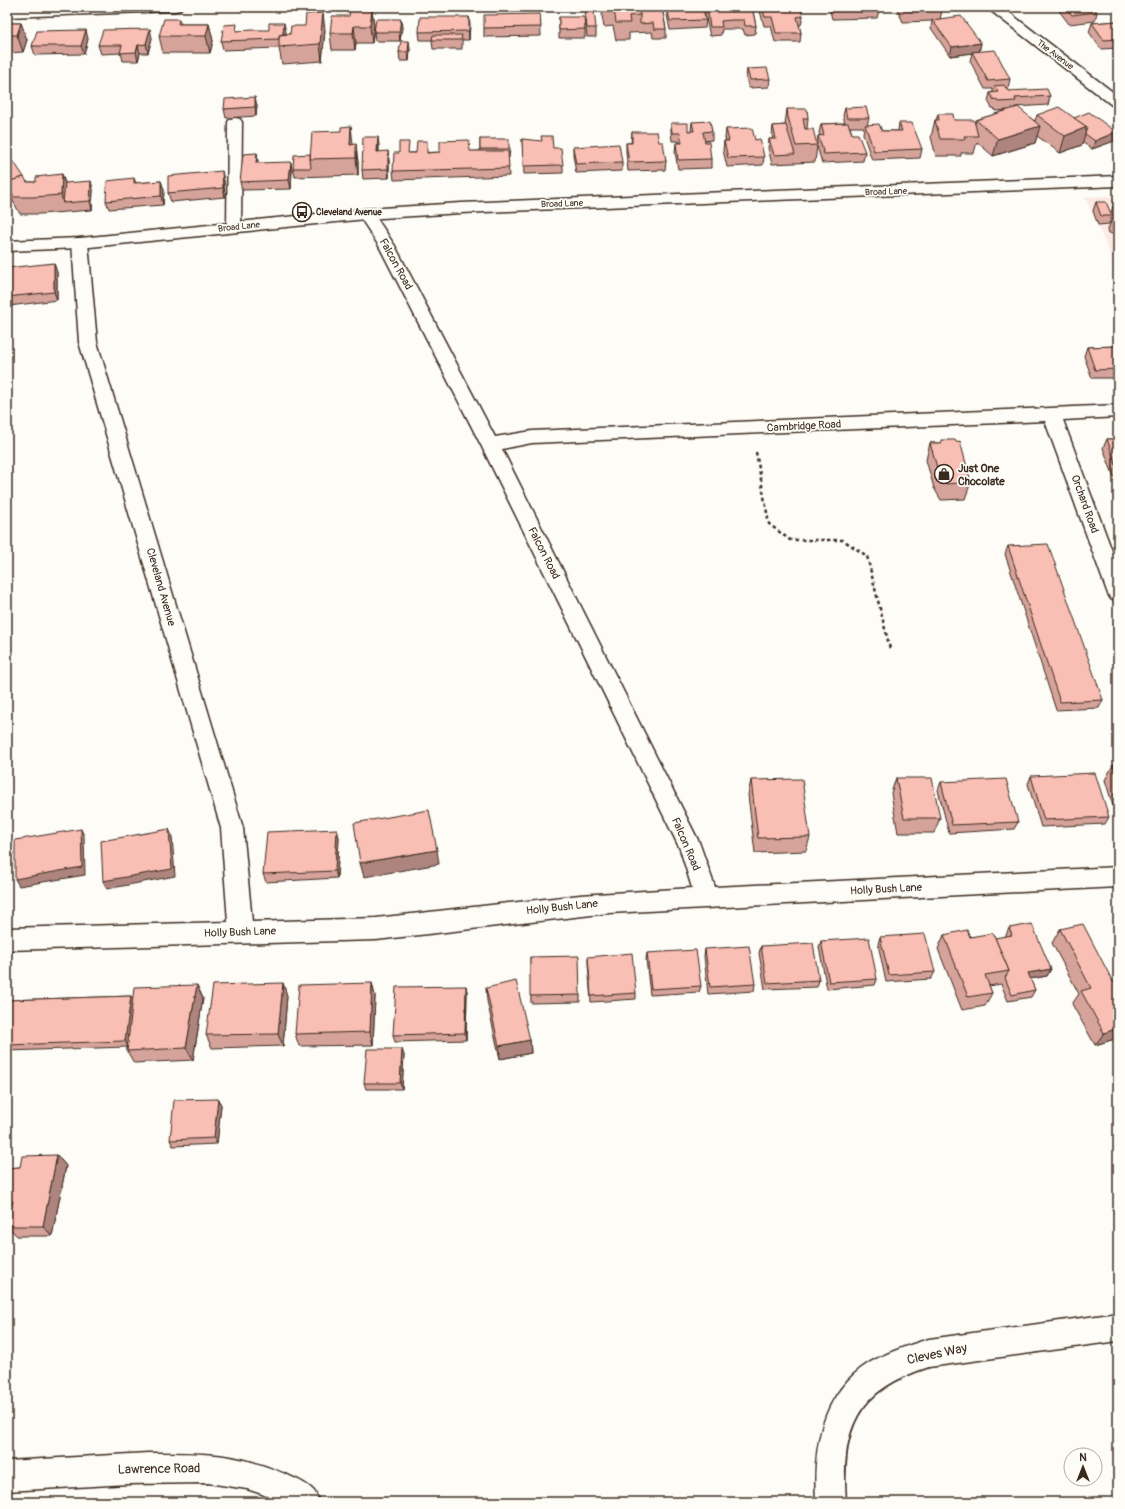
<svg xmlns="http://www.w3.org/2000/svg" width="1125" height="1509" font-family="Pangolin,sans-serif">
<rect width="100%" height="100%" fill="#fdfcf7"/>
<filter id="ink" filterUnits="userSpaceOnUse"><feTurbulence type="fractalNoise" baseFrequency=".025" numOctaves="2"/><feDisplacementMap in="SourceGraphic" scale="8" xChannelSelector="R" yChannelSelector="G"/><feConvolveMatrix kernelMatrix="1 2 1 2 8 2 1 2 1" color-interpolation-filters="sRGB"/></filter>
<g filter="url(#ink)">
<path fill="#fce9e3" d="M1108,196l10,3v65l-3,1 -30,-68z"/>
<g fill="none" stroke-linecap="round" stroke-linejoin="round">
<g stroke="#3b2a1e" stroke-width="3">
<path id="lane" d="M235,118l5,1 2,3 -1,105 -2,3 -5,2 -5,-2 -2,-3 1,-105 2,-3z"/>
</g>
<g stroke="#3b2a1e" stroke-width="3">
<g id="street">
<path d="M56,7h126l-2,3 -5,1 -168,6v-8z"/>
<path d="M366,209l6,2 23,35 100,191 37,-6 586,-26v12l-55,3 55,147v35l-7,-3 -3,-5 -63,-173 -513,22 -30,6 197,393 16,45 403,-20v20l-509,26 -233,27 -369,10v-22l221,-6 -7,-94 -142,-486 -7,-99 2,-4 6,-1 6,1 2,4 9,99 146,486 9,94 124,-4 204,-23 112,-7 -12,-39 -69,-141 -130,-263 -102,-199 -21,-32 2,-3z"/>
<path d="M1118,1313v28l-189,26c-74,24 -88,61 -83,135h-30c-3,-52 4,-108 53,-139 19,-11 40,-18 60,-24z"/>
<path d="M148,1453c53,0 87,-1 137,21 9,4 22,9 29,17 2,3 4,8 5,11h-41l-16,-8 -15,-5 -39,-6 -80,1 -121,7v-30z"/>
</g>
</g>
<g stroke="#3b2a1e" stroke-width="3">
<g id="secondary">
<path d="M986,7h16l116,89v12l-5,-2z"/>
<path d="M1118,176v10l-657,27 -95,6 -286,29 -73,3v-10l73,-3 286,-29 95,-6z"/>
</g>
</g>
<path stroke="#3b2a1e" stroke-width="2.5" stroke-dasharray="3.5 3" stroke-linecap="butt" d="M756,452l13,72 21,16h53l24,16 23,93"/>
<use href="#lane" fill="#fdfcf7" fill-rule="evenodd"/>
<use href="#street" fill="#fdfcf7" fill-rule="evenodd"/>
<use href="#secondary" fill="#fdfcf7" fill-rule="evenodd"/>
</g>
<g fill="#d6a39b" stroke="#3b2a1e">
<path d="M603,7h59l4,22v9h-13l-1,-6 -23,1v7h-13l-3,-14 -9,1 -2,-11z"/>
<path d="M667,7l39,13 -1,8 -35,2 -3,-15z"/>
<path d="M706,7h46l4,19 -1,8 -10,1 -2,-6h-21l-1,6 -11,1 -5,-22z"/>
<path d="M760,7h40l3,9 -2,9h-2l2,8 -1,9h-25l-4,-16h-7l-4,-15z"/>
<path d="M829,7h49l1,3 -2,8 -45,1z"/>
<path d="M896,7h47l-3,12 41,24 -2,9 31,27 -2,9h-2l2,3 42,5 -2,9 -33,2 -1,1 21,13 2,-6 37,3 40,23 -22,8 -10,-7v3l-22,8 -23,-17 -2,7 -42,13 -16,-14 -3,11h-13v3h-25l-5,-19 4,-17h1l2,-6 16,6 21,4 1,-4 32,-10 -13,1 -1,-3h-2l-4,-7 2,-8 3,-1v-3h-8l-15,-28 2,-8 -22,3 -19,-28 1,-7 -29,1z"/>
<path d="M1057,7h36l4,5 -2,9 -26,3 -12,-16z"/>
<path d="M372,9l2,17 -2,17h-16l-1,7h-23l-2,-17z"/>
<path d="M585,11l11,17v9h-9l-2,-18z"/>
<path d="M540,14l1,22 -57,1v-9z"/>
<path d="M469,17v23h-7v9h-29l-1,-9h-12l-1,-8z"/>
<path d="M559,17l26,12v9h-26z"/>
<path d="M179,19l2,5h28l4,17 -3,12h-47l-4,-17z"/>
<path d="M1118,21v27l-17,1 -12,-17 3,-9z"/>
<path d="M7,23h14l6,17 -4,12 -16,1z"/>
<path d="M402,27l-2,14h-25l-1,-9z"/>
<path d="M325,30l-3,31 -40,3 -3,-16 -56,2 -2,-9 17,-10 48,1 -1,2z"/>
<path d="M152,38l-4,15h-8l-2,8h-15l-2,-8 -20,1 -3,-9z"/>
<path d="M88,39l-4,15 -49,1 -3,-9z"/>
<path d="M410,49l-1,12h-9l-1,-9z"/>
<path d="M747,69l23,10 -1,8 -20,1 -3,-10z"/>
<path d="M257,106l-1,10 -30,2 -2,-9z"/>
<path d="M845,108l24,10 -2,7 15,6h16l1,-8 23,26 -2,9 -48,2 -9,-26 1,-7h-14l2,7 13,18 -2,9 -41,2 -5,-17 -2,16 -43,2 -4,-16 1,-9h4l-1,-4 1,-9 12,-1 2,-16 21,9 -1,11 10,15 1,-8h2l-1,-3 2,-9 24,-1 -2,-7z"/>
<path d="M692,122l20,9v9l-8,1 7,18v9l-33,1 -3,-17 1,-9h4l-1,-2h-7l-1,-9v-9l17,8h3z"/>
<path d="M726,129l29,11 9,17 -1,8 -36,2 -4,-17 1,-9h2l-1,-3z"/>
<path d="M632,132l27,10 7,19 -1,9 -37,1 -2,-19v-9h5z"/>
<path d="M480,139l30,9 -1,10h-1l1,18 -115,4 -1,-9 16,-18 71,-2z"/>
<path d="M522,139l31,9 10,17v8l-39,1z"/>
<path d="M353,145l5,17v13l-63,2 -2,-9 17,-14z"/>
<path d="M379,145v7l10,8v18l-26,1 -1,-9z"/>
<path d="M573,147l49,15v9l-46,2 -3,-18z"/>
<path d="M257,153l1,10 34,7 -1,19 -49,1 -2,-8z"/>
<path d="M8,164l19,18h9l26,-8 3,9 28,6 -1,21 -52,4h-20l-8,-15 -2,-4 -3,1z"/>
<path d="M134,178l2,5 25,-2 3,9 -1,15 -54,4 -3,-8z"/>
<path d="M224,180l1,17 -54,5 -3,-9z"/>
<path d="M1118,196v40l-11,-4 5,-13 -1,-1 -2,6 -11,1 -5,-14 3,-9 15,11 4,-13z"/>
<path d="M7,268l50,4v28l-48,6 -2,-5z"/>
<path d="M1118,346v32h-26l-8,-22 3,-9z"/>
<path d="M1107,439h11v38h-4l-11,-29z"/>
<path d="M941,440l30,42 -6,17 -24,1 -7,-12 -8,-28 4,-17h11z"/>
<path d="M1008,546l95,154 -4,8 -43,2 -51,-156z"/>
<path d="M1113,765h5v57l-13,-42z"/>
<path d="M1031,776l78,41 -4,7 -64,3 -13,-43z"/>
<path d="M896,778l44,40 -6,15h-36l-7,-40z"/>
<path d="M751,780l59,57 -4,14 -51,2 -7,-58z"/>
<path d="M941,782l77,40 -4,7 -65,4 -11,-43z"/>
<path d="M339,837l-2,41 -71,4 -3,-8z"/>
<path d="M1009,928l42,41 -4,7 -17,3 5,11 -4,7 -23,4 -7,-17 -12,2 3,7 -7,13 -23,4 -24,-61 6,-14 51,3 11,-1v-2z"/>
<path d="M1060,929l53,53 5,-2v58l-23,7 -23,-41 7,-10 -27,-51z"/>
<path d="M880,937l55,35 -4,7 -45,3 -8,-38z"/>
<path d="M821,941l56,38 -2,6 -48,4 -8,-42z"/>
<path d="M761,946l58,34 -2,7 -52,2 -6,-36z"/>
<path d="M705,949l50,35 -1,7 -46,3 -4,-38z"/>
<path d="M647,953l54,33 -2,6 -49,3 -4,-36z"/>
<path d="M530,957l50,38v7l-49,1z"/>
<path d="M588,957l48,36v6l-45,3 -3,-39z"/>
<path d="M283,983l4,13 -4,50 -71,2 -6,-13z"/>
<path d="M372,983l3,13 -2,49 -74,1 -4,-12z"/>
<path d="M466,986l1,6 -1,48 -71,2 -2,-7z"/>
<path d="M486,988l44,52 1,13 -31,6 -13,-58z"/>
<path d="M131,996l2,3 70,-1 -10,62 -59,3 -7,-12v-4l-120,4v-51z"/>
<path d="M404,1055l-2,34h-36l-2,-6z"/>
<path d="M218,1099l3,6 -4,39 -44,2 -3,-6z"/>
<path d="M57,1155l9,11 -14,70h-35l-10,-10 3,-14h-3v-44l13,-1z"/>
</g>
<g fill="#ae857e" stroke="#3b2a1e">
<path d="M372,9l2,17 -2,17 -2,-17z"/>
<path d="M323,13l2,17 -3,31 -2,-17z"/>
<path d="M469,17l1,8 -1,15z"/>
<path d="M401,19l1,8 -2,14 -1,-9z"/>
<path d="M21,23l6,17 -4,12 -6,-17z"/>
<path d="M284,23l2,9 -2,16 -1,-9z"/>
<path d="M209,24l4,17 -3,12 -4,-17z"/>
<path d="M354,26l2,17 -1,7 -2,-17z"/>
<path d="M150,29l2,9 -4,15 -2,-9z"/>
<path d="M86,30l2,9 -4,15 -3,-8z"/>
<path d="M409,41l1,8 -1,12 -1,-9z"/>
<path d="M981,43l-2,9h-7v1l-22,3 2,-9z"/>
<path d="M138,45l2,8 -2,8 -2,-9z"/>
<path d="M255,97l2,9 -1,10 -1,-9z"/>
<path d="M351,126l2,18v14l-3,-13z"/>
<path d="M1040,126l-5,17 -42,13 5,-17z"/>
<path d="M1087,127l-5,18 -22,8 5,-17z"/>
<path d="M1116,132l-2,9 -22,8 3,-8z"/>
<path d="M378,137l1,8 -1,16 -1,-9z"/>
<path d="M356,144l2,18v13l-2,-17z"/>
<path d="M388,151l1,9v18l-1,-9z"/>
<path d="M257,153l1,9 -1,10 -1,-9z"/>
<path d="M291,162l1,8 -1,19 -2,-9z"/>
<path d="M222,171l2,9 1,17 -2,-9z"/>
<path d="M62,174l6,18 -5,11 -2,-8z"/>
<path d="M91,181l2,8 -1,21 -2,-9z"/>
<path d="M161,181l3,9 -1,15 -2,-9z"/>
<path d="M7,187l3,8 -3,1z"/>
<path d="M54,263l3,9v28l-3,-8z"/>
<path d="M81,829l3,7 1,39 -66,11 -4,-7z"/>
<path d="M169,829l3,7 3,40 -68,13 -4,-8z"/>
<path d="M337,829l2,8 -2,41 -2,-7z"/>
<path d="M437,850l2,14 -75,13 -4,-14z"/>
<path d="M1051,969l-4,7 -23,4 4,-7z"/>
<path d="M283,983l4,13 -4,50 -5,-12z"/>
<path d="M372,983l3,13 -2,49 -3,-13z"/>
<path d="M197,985l6,13 -10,62 -7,-12z"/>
<path d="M466,986l1,6 -1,48 -1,-7z"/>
<path d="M131,996l4,6 -7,45 -3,-6z"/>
<path d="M1118,1028v10l-23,7 9,-12z"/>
<path d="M530,1040l1,13 -31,6 -1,-13z"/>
<path d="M402,1049l2,6 -2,34 -2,-6z"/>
<path d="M218,1099l3,6 -4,39 -3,-6z"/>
<path d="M57,1155l9,11 -14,70 -9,-10z"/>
</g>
<g fill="#f9beb4" stroke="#3b2a1e">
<path d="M604,7h35l1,8 -11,1 1,7h-14l-2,-14 -9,1z"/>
<path d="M639,7h23l4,22h-12l-1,-6 -13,1v-9z"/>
<path d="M667,7h35l4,13 -36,1z"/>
<path d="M707,7h45l4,19h-11l-1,-6h-12l-11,1 1,6h-12z"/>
<path d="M762,7h38l3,9 -6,1 4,16h-25l-4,-16h-7z"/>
<path d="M832,7h46l1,3 -46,1z"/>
<path d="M1065,7h28l4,5 -25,3z"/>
<path d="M372,9l-2,17h-16l-1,7h-23l2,-17h17l1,-6z"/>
<path d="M594,10l2,18h-9l-2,-17z"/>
<path d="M323,13l-3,31 -41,3v-12l11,-1 1,-8h14l1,-12z"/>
<path d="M540,14l1,13 -57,1v-13z"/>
<path d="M961,16l20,27 -29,4 -20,-27z"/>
<path d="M420,17h49v14l-50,1z"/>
<path d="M559,17h25l1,12 -26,1z"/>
<path d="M164,19h15l-1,5h31l-3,12h-47z"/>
<path d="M376,19h25l-2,13h-25z"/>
<path d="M1118,21v18l-14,1 -12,-17z"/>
<path d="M7,23h14l-4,12h-10z"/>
<path d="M269,23h15l-1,11 -4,1v4l-58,2 3,-16 13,-1 -1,7 17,-1h16z"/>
<path d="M150,29l-4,15 -8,1 -2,7 -16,1 2,-8h-24l5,-15z"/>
<path d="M86,30l-5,16h-49l5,-15z"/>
<path d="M433,35h29l-1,5h-29z"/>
<path d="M401,41h8l-1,11h-9z"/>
<path d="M995,50l15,29 -22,2 -16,-29z"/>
<path d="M767,68l3,11 -20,1 -3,-11z"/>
<path d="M1004,85l4,6 39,-2 3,7 -35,2 1,3 -18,1 -2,-3 -2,1 -4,-7 8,-1 -4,-6z"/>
<path d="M255,97v10l-31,2 1,-10z"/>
<path d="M866,107l3,11h-22l-2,-10z"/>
<path d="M1018,107l22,19 -42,13 -22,-19z"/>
<path d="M1059,107l28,20 -22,9 -28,-21z"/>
<path d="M787,109h20l1,9h-5l2,11h8l4,16 -21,1 -8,-29z"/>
<path d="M1089,112l27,20 -21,9 -10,-7 2,-7 -13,-9z"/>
<path d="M938,114h15l1,6h20l4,16h-14l1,3h-25l-5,-19h4z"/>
<path d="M710,121l2,10 -9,1 2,10h4l2,17 -33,1 -2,-17h6l-2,-10h-8l-1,-10h17v8h6l-2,-9z"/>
<path d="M848,123l4,11h6l7,18 -41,2 -6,-18 6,-1 -3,-11z"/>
<path d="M899,123h13l10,26 -48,2 -9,-26 14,-1 3,7h20z"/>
<path d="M786,125l9,29 -21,1 -5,-16h7l-3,-13z"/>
<path d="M351,126l-1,19 6,-1v14l-46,1 2,-27 29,-1v-4z"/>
<path d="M752,128l3,12 5,-1 4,18 -36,1 -4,-17h5l-3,-12z"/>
<path d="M632,132h25l2,10h4l3,19 -37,1 -3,-19h6z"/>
<path d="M541,136h11l1,12h8l2,17 -40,1 -1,-27 20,2z"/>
<path d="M363,137h15l-1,15 11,-1v18l-26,1z"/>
<rect x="480" y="139" width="29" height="10"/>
<path d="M469,140l1,11h38l1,17 -116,3 1,-18h5v-11h10l-1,11h8l1,-12h10v12l13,-1v-11z"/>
<path d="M619,144l3,18 -46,2 -3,-17z"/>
<path d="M257,153l-1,10 35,-1 -2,18 -49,2 3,-28z"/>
<path d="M310,154v5l1,9h-18l1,-13z"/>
<path d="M14,162l10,15 -17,5v-18z"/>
<path d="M222,171l1,17 -55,5v-17z"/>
<path d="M62,174l-1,21 -27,2h-20l-7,-13v-2l17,-5 3,5h9v-5z"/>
<path d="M134,178v5l27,-2v15l-55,5 1,-20z"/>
<path d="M91,181l-1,20 -27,2 2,-20z"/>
<path d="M1118,196v6l-3,-2z"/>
<path d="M1096,202h10l6,14h-11z"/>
<path d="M1118,208v8l-5,-1z"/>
<path d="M54,263v29l-47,5v-29z"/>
<path d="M1118,346v23l-23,1 -8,-23z"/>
<path d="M1107,439h11v29h-1z"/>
<path d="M941,440h14l1,2 4,-1 11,41 -25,2 -8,-13 -8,-28h12z"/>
<path d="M1048,544l55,156 -43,2 -52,-156z"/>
<path d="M1113,765h5v15z"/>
<path d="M1095,773l14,44 -65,3 -13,-44z"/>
<path d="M896,778h36l8,40h-36z"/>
<path d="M802,779l8,58 -52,1 -7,-58z"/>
<path d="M1006,779l12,43 -66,3 -11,-43z"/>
<path d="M429,810l8,40 -77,13 -6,-40z"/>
<path d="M81,829l1,38 -67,12v-39z"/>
<path d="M169,829l3,40 -69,12 -2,-40z"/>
<path d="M337,829l-2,42 -72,3 4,-42z"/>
<path d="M1032,924l19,45 -23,4 7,17 -23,5 -7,-17 4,-7 -14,-33 17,-3 -3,-7z"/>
<path d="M1083,924l30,58 5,-2v48l-14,5 -23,-42 10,-3 -31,-59z"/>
<path d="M967,930l3,7 23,-4 16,38 -24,4 7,18 -24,4 -24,-62z"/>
<path d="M925,934l10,38 -46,3 -9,-38z"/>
<path d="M869,938l8,41 -48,3 -8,-41z"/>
<path d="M813,943l6,37 -52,3 -6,-37z"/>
<path d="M749,946l6,38 -45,3 -5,-38z"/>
<path d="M696,950l5,36 -50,3 -4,-36z"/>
<path d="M632,953l4,40 -45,3 -3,-39z"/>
<path d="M579,956l1,39 -50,1v-39z"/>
<path d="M516,981l14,59 -31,6 -13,-58z"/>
<path d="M283,983l-5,51 -72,1 7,-50z"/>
<path d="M372,983l-2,49 -75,2 4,-49z"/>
<path d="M197,985l-11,63 -59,3 7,-64z"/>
<path d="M466,986l-1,47 -72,2 3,-48z"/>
<path d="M131,996l-6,45 -118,4v-45z"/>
<path d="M367,1049h35l-2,34h-36z"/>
<path d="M218,1099l-4,39 -44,2 4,-40z"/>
<path d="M57,1155l-14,71h-36l6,-25h-6v-33l13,-1 2,-11z"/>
</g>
</g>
<defs>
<g id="bus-ring" transform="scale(1)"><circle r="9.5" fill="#fdfcf7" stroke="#3b2a1e" stroke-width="1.5"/><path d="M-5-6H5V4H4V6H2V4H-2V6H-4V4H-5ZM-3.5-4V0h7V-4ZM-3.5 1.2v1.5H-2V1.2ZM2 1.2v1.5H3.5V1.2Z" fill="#3b2a1e"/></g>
<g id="shop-ring" transform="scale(1)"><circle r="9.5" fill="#fdfcf7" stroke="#3b2a1e" stroke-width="1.5"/><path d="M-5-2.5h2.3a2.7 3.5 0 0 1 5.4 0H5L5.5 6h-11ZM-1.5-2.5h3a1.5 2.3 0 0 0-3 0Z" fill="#3b2a1e"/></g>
</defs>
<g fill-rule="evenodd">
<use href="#bus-ring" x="302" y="212"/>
<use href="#shop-ring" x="944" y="474"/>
</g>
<g text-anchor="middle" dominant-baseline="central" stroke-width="3.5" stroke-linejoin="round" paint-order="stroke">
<g font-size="9" fill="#3b2a1e" stroke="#fdfcf7">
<text transform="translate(1055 55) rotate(37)">The Avenue</text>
<text transform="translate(886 192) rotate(-2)">Broad Lane</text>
<text transform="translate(562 204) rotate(-2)">Broad Lane</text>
<text transform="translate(239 227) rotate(-6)">Broad Lane</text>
</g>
<g font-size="9" font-weight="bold" fill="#3b2a1e" stroke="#fdfcf7" text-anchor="start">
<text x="316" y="212">Cleveland Avenue</text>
</g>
<g font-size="11" fill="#3b2a1e" stroke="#fdfcf7">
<text transform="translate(396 264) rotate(61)">Falcon Road</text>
<text transform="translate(804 426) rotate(-3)">Cambridge Road</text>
<text transform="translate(1085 504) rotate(70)">Orchard Road</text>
<text transform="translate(544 553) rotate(63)">Falcon Road</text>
<text transform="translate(161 587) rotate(74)">Cleveland Avenue</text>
<text transform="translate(686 844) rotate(67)">Falcon Road</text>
<text transform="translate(886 889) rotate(-3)">Holly Bush Lane</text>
<text transform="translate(562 907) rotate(-6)">Holly Bush Lane</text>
<text transform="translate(240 932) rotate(-2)">Holly Bush Lane</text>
</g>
<g font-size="11" font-weight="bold" fill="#3b2a1e" stroke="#fdfcf7" text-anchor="start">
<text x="958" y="468">Just One<tspan x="958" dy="13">Chocolate</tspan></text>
</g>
<g font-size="13" fill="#3b2a1e" stroke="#fdfcf7">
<text transform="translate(937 1354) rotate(-12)">Cleves Way</text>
<text transform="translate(159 1469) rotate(-1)">Lawrence Road</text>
</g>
</g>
<rect width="1125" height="1509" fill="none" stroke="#fdfcf7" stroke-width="24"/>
<rect x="12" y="12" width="1101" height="1485" fill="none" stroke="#3b2a1e" stroke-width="1.5" filter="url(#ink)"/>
<g transform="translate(1083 1467)"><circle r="19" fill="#fdfcf7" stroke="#afa8a0"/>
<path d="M0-3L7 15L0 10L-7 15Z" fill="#3b2a1e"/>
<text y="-6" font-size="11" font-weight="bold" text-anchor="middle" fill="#3b2a1e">N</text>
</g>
</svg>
